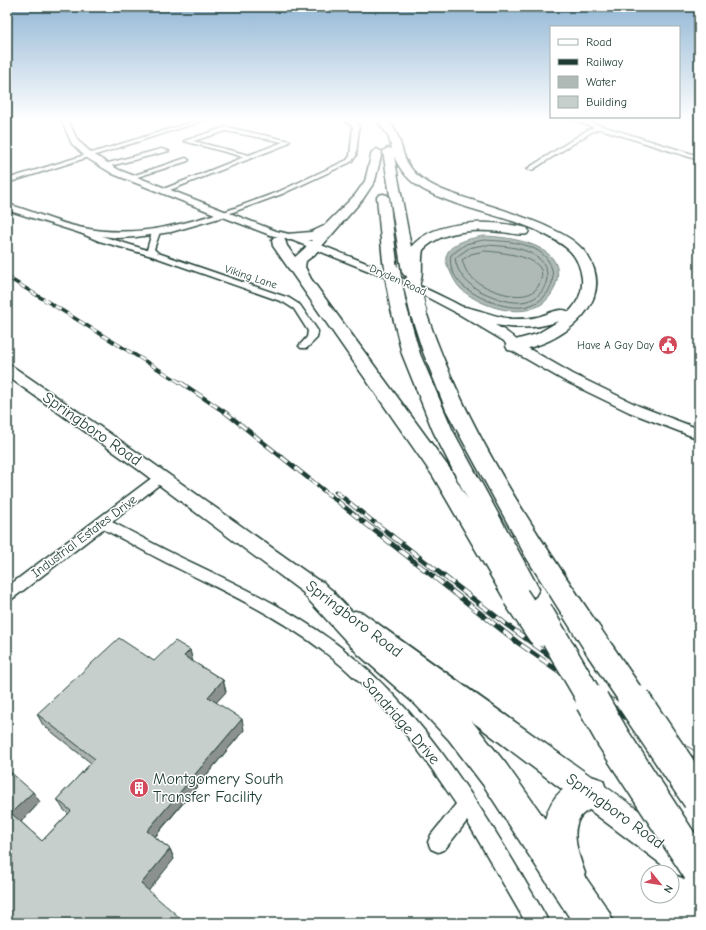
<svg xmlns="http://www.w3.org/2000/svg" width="706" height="930" font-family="'Comic Neue',sans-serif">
<rect width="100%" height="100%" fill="#fff"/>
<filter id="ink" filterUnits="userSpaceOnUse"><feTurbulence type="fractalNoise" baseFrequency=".025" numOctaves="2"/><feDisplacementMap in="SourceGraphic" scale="8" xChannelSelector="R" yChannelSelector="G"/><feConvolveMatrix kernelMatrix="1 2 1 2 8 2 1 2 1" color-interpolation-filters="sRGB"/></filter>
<g filter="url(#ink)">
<path fill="#afbab7" stroke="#758883" d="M484,236c29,1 89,10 70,53 -16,36 -70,21 -93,0 -5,-5 -8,-11 -11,-18 -2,-4 -5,-9 -4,-14 3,-15 26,-19 38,-21z"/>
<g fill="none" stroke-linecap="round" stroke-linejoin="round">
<g stroke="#596f68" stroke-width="1">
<path d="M484,240c17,1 35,1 51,9 27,14 22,49 -7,57 -19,5 -46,-6 -61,-17 -10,-7 -19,-21 -16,-34l15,-11z"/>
<path d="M484,245c18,1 38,1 53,12 18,13 10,39 -10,44 -15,4 -31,-3 -45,-9 -14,-7 -25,-18 -27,-34l14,-10z"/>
<path d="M485,251c14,1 64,5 56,28 -1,5 -4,10 -8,13 -16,10 -51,-3 -63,-16 -4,-4 -6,-10 -8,-16l9,-6z"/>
</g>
<g stroke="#1f3d34" stroke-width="3">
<g id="street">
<path d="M202,119h7l-202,64v-4z"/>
<path d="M342,119l12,2 5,5 -3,30 -5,6 -69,32 -57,21h-4v-2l57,-21 69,-32 3,-4 3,-30z"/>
<path d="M599,125l3,2 -1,1 -8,3 -61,39 -5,-1 62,-40z"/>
<path d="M226,127l64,14 -5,4 -120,47h-4v-2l83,-33 -60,-16zM226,131l57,11 -34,13 -56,-14z"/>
<path d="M161,149l8,2 -59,15 -6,1 -3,-2z"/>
<path d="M186,158l3,2 -1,1 -57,18 -5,-1z"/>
<path d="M78,228h6l21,9 42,13 5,-18 4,-2h3l1,2 -6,17 4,4 131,45 11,7 18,26 -1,7 -10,10h-6l-2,-2 8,-9 1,-6 -14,-22 -11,-7 -131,-46 -53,-15 -21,-9z"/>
<path d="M161,473l4,1 2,3 -2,3 -53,42c22,11 45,24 68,35 61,29 122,57 174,101 54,45 96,103 134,162 14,22 27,44 40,66 7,12 15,24 21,37h-23l-59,-102 -22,28 -7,3 -7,-3 -3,-7 3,-7 25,-31c-33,-49 -68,-97 -113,-137 -52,-45 -113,-73 -174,-103 -22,-11 -44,-24 -66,-35l-91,70 -5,2v-14l150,-113z"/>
</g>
</g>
<g stroke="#1f3d34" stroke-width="3">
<g id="secondary">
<path d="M61,119h6l11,22 15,13 26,16 157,61c26,5 50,16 75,26 45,18 91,37 133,62 13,7 26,13 35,24l54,31 66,32 60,23v10l-70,-27 -66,-32 -54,-31 -5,-8 -47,-28 -34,-18 -44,-20 -90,-36 -19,-4 -47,-18 -52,15 -35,5 -18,1 -38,-5 -73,-23v-6c26,7 50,19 76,24 45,9 89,0 132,-14l-102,-40 -26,-16 -15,-14z"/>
<path d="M569,119h10l120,37v4z"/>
</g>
</g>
<g stroke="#1f3d34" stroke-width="3">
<g id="primary">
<path d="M7,364l5,2 139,96 182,129 3,6 -3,6 -8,3 -8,-3 -178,-133 -132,-94z"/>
<path d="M355,611l8,2c110,80 222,158 332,238l4,11 -4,11 -11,4 -11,-4 -326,-246 -3,-7 3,-7z"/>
</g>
</g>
<g stroke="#1f3d34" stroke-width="3">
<g id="highway">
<path d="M383,120c15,4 17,26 22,38 3,7 7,12 12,17 15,13 36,19 55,25 28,9 56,17 82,30 13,6 25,13 33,25 28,42 -14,79 -52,91 -9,3 -18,6 -27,4l-2,-4 2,-4 29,-8 22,-13c-36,13 -69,5 -103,-8l-3,-3 3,-3c12,-3 41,12 59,12 8,0 15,0 22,-2 10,-2 23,-11 32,-5 9,-9 14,-21 13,-33 -1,-10 -5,-21 -12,-28 -10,-10 -24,-16 -36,-22 -36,-15 -76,-21 -110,-39 -14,-8 -24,-19 -30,-34l17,91c24,-29 83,-27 116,-19l2,3 -2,3c-8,2 -18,-2 -27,-2 -26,-3 -58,-2 -77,18 -3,13 2,27 -6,39l-5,1 -5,-1 -2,-3 2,-10 -3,-1 -2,-3 -19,-121 5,-3 4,1 -4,-14 -9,-12z"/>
<path d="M377,149l5,3 -7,29 -12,18 -49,56 -8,6 -1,6 6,12 139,190 18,31 -35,-69 -31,-77 -12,-49 3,-3 5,-2 5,2 3,3 14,49 33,77 86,158 -4,7 -7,2 -3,6 -9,3 -9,-3 -74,-128 -160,-230 -1,-6 2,-3h10l3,9 8,11 9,-8 8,-9h-25l-1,-3 1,-3 24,-2 13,-6 31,-31 10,-14 7,-29z"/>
<path d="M383,194l4,1 2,2 8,65 -2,3 -5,1 -5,-1 -2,-3 -6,-65 2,-2z"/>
<path d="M419,310l6,2 2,3c40,118 112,223 182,326l4,8 -4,8 -10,4 -10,-4 -63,-100 -80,-147 -23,-58 -12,-37 2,-3z"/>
<path d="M314,579l9,3 55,56 57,48 36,34 35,44 39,55c9,-29 20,-32 46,-43l12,4 4,12 -4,12c-6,3 -14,5 -20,10 -15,14 -4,43 2,59l-1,2 24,35 6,13h-41l-89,-137 -35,-46 -34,-36 -57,-50 -53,-58 -4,-7 4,-7z"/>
</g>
</g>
<use href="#street" fill="#fff" fill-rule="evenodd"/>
<use href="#secondary" fill="#fff" fill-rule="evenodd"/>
<use href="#primary" fill="#fff" fill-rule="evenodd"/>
<use href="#highway" fill="#fff" fill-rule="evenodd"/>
<g stroke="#1f3d34" stroke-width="3.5">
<path id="rail-far3" d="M7,277l174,106"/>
</g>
<g stroke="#1f3d34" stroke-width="4.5">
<g id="rail-far2">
<path d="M180,382l46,31 140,111"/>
<path d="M336,492l40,32"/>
</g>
</g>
<g stroke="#1f3d34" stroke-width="5">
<g id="rail-far1">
<path d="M365,523l152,119 86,60"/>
<path d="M375,523l132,102 107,77"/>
</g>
</g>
<g stroke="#1f3d34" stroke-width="6">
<g id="rail">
<path d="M602,701l97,65"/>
<path d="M613,701l86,56"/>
</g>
</g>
<use href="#rail-far3" stroke="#fff" stroke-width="2.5" stroke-dasharray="7" stroke-linecap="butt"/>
<use href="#rail-far2" stroke="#fff" stroke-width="3" stroke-dasharray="9" stroke-linecap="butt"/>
<use href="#rail-far1" stroke="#fff" stroke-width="3.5" stroke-dasharray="11" stroke-linecap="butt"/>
<use href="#rail" stroke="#fff" stroke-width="4.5" stroke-dasharray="14" stroke-linecap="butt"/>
<g stroke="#1f3d34" stroke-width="14" stroke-linecap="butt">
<path id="highway-bridge-far3" d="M390,262l2,11"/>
</g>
<g stroke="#1f3d34" stroke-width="18" stroke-linecap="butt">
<g id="highway-bridge-far2">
<path d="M392,272l6,33"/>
<path d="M412,286l7,29"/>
</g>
</g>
<g stroke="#1f3d34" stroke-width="29" stroke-linecap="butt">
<g id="highway-bridge-far1">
<path d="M516,597l24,36"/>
<path d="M539,611l53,91"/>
<path d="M599,649l36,53"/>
</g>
</g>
<g stroke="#1f3d34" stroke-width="36" stroke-linecap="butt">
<g id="highway-bridge">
<path d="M592,701l21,37 86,132"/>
<path d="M634,701l65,97"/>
</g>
</g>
<use href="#highway-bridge-far3" stroke="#fff" stroke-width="12"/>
<use href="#highway-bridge-far2" stroke="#fff" stroke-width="16"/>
<use href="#highway-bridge-far1" stroke="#fff" stroke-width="26"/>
<use href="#highway-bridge" stroke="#fff" stroke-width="33"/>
</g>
<path fill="#abb2af" stroke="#1f3d34" d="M190,650l2,11 31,19 3,12 -10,10 28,28 -89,107 15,12 4,10 -167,64v-154l33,33 -19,20 21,19 26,-27 -5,-5 -6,-10 34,-36 -48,-38 -6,-11 117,-53z"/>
<g fill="#8b918f" stroke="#1f3d34">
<path d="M190,650l3,12 -9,-6z"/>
<path d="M223,680l3,12 -15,16 -3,-11z"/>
<path d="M242,719l2,11 -93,111 -4,-10z"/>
<path d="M33,792l7,10 -21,22 -8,-11z"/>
<path d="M170,849l4,10 -28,35 -5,-10z"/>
</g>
<path fill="#c7cfcc" stroke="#1f3d34" d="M119,638l35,23 21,-20 15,9 -6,6 39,24 -15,17 34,22 -95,112 23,18 -29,35 45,39h-179v-154l26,23 -22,21 31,28 29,-30 -14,-12 38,-40 -58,-45z"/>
</g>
<linearGradient id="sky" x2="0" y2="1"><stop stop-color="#91b6d4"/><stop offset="0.48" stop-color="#fff"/><stop offset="1" stop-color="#fff" stop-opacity="0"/></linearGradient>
<rect width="706" height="249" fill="url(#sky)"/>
<defs>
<g id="civic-disc" transform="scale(1)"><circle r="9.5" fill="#d1495b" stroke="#fff"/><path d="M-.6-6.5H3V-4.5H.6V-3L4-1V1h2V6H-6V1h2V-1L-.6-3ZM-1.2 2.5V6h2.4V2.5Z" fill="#fff"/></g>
<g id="building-disc" transform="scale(1)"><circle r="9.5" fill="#d1495b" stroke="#fff"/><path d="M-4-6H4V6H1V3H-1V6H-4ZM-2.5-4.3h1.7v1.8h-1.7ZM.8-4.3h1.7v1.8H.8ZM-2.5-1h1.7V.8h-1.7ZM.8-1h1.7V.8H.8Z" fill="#fff"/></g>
</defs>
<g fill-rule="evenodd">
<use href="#civic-disc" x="668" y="345"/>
<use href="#building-disc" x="139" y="788"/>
</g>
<g text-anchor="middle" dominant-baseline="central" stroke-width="3" stroke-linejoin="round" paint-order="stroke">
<g font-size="11" fill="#1f3d34" stroke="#fff">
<text transform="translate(251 277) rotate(18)">Viking Lane</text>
<text transform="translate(398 280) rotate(24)">Dryden Road</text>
</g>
<g font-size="11" fill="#1f3d34" stroke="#fff" text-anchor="end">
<text x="654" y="345">Have A Gay Day</text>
</g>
<g font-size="13" fill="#1f3d34" stroke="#fff">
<text transform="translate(84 536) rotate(-37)">Industrial Estates Drive</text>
</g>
<g font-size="16" fill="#1f3d34" stroke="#fff">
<text transform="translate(92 429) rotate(35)">Springboro Road</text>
<text transform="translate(354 619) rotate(37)">Springboro Road</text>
<text transform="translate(401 721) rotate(49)">Sandridge Drive</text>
<text transform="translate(615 811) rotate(36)">Springboro Road</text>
</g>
<g font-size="16" fill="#1f3d34" stroke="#fff" text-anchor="start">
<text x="153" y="779">Montgomery South<tspan x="153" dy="18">Transfer Facility</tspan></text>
</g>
</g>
<rect width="706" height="930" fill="none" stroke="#fff" stroke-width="24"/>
<rect x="12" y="12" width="682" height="906" fill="none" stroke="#1f3d34" stroke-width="1.5" filter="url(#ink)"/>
<rect x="550" y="26" width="130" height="92" fill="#ffffff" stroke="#a5b1ae"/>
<rect x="558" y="39" width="20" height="6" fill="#ffffff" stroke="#a5b1ae"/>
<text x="586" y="46" font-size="12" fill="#1f3d34">Road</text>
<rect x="558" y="59" width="20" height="6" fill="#1f3d34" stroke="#a5b1ae"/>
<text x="586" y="66" font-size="12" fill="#1f3d34">Railway</text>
<rect x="558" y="76" width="20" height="12" fill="#afbab7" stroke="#a5b1ae"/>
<text x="586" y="86" font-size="12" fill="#1f3d34">Water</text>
<rect x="558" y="96" width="20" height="12" fill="#c7cfcc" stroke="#a5b1ae"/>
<text x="586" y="106" font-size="12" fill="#1f3d34">Building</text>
<g transform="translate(660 884) rotate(120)"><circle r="19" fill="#ffffff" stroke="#a5b1ae"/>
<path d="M0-3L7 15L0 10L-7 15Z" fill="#d1495b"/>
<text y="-6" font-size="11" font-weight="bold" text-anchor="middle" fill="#1f3d34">N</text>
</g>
</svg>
